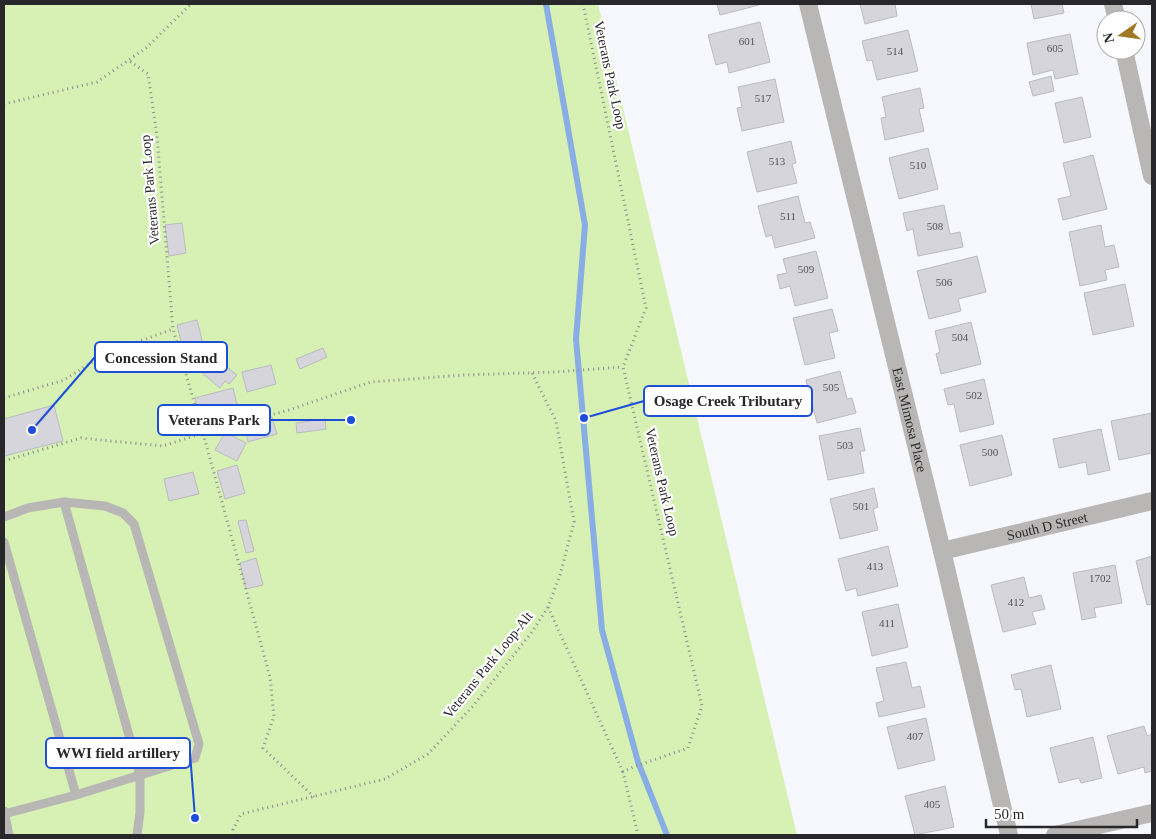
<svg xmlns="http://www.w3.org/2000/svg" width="1156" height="839" font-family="'Times New Roman',serif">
<rect width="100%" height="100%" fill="#f7f7fe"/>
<path fill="#d7f0b3" d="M4,4h594l199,831h-793z"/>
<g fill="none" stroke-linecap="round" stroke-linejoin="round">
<path stroke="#88aee5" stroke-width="6" d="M546,4l39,221 -9,114 26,291 36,132 29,73"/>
</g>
<g fill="#d6d5dc" stroke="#bbbbc1">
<path d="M717,4h42v1l-39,10z"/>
<path d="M860,4h35l2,12 -32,8z"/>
<path d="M1031,4h31l2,9 -30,6z"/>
<path d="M760,22l10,40 -41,11 -2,-11 -11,3 -8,-30z"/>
<path d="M908,30l10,41 -41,9 -5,-20 -5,1 -5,-20z"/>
<path d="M1070,34l8,40 -23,5 -2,-9 -20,5 -6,-32z"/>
<path d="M1051,76l3,15 -21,5 -4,-14z"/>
<path d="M775,79l9,43 -42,9 -5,-23 5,-1 -4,-20z"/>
<path d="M920,88l4,20 -5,1 5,22 -39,9 -4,-22 5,-1 -4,-20z"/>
<path d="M1082,97l9,40 -27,6 -9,-40z"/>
<path d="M791,141l5,22 -4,1 5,19 -40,9 -10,-40z"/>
<path d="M928,148l10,41 -39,10 -10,-41z"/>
<path d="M1093,155l14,54 -44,11 -5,-21 13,-3 -8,-33z"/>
<path d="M798,196l7,27 5,-1 5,16 -40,10 -3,-13 -6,2 -8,-31z"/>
<path d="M944,205l6,29 10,-2 3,15 -45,9 -5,-27 -6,2 -4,-18z"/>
<path d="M182,223l4,30 -17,3 -4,-31z"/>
<path d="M1101,225l4,22 9,-2 5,22 -14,3 2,10 -27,6 -11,-54z"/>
<path d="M816,251l12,47 -33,8 -5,-20 -10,3 -3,-14 10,-2 -4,-14z"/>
<path d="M977,256l9,36 -28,7 3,12 -32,8 -12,-48z"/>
<path d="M1125,284l9,42 -41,9 -9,-42z"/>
<path d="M832,309l6,22 -9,2 6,25 -30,7 -12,-47z"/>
<path d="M197,320l7,28 -20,6 -7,-29z"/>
<path d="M971,322l10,42 -40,10 -5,-20 4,-2 -5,-21z"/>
<path d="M323,348l4,9 -27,12 -4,-10z"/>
<path d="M213,356l24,19 -8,9 -4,-3 -5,7 -19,-16z"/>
<path d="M271,365l5,19 -29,8 -5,-20z"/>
<path d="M840,371l7,28 5,-1 4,15 -39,10 -11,-43z"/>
<path d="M984,379l10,45 -34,8 -6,-28 -6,1 -4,-16z"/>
<path d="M233,388l5,20 -38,9 -5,-19z"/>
<path d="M54,405l9,36 -59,15v-37z"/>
<path d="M1152,413v40l-33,7 -8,-39z"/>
<path d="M272,417l5,17 -29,8 -4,-18z"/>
<path d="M325,419l1,10 -29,4 -1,-10z"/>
<path d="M860,428l5,23h-5l4,22 -36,7 -9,-44z"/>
<path d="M1101,429l9,41 -22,5 -2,-13 -27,6 -6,-29z"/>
<path d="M225,432l21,11 -9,18 -22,-11z"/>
<path d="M1002,435l10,40 -42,11 -10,-41z"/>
<path d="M237,465l8,28 -20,6 -8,-28z"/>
<path d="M193,472l6,22 -30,7 -5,-22z"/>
<path d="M874,488l4,19 -5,2 5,21 -38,9 -10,-40z"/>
<path d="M246,520l8,31 -8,2 -8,-32z"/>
<path d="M888,546l10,40 -40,10 -2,-8 -10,3 -8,-32z"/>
<path d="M1152,556v48l-5,1 -11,-44z"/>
<path d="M256,558l7,27 -17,4 -6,-26z"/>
<path d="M1115,565l7,38 -28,5 2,9 -14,3 -9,-47z"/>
<path d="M1024,577l5,21 12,-3 4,14 -13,3 4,12 -33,8 -12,-47z"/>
<path d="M898,604l10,43 -36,9 -10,-44z"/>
<path d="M906,662l6,26 8,-2 5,21 -46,10 -3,-14 8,-2 -8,-33z"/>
<path d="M1051,665l10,44 -34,8 -6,-28 -6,1 -4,-15z"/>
<path d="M926,718l9,42 -37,9 -11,-42z"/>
<path d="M1144,726l3,10 5,-2v37l-7,2 -1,-6 -26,7 -11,-38z"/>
<path d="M1093,737l9,41 -21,5 -2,-5 -20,5 -9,-35z"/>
<path d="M945,786l9,41 -39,8 -10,-39z"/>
</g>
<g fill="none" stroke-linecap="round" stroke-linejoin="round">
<g stroke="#8c8c91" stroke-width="3" stroke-dasharray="1 4" stroke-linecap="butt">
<path d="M583,4l63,304 -23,59 79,339 -14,42 -55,19 -10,5 15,63"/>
<path d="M4,104l93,-22 49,-34 45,-44"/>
<path d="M4,398l60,-18 41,-26 68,-25"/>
<path d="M4,461l77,-23 82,8 40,-13 -30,-104 -16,-193 -9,-62 -20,-14"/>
<path d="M548,607l75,165"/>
<path d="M314,797l-51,-49 11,-32 -4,-39 -67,-244 86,-23 82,-28 93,-7 91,-3 68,-5"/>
<path d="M234,835l-1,-5 8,-16 144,-35 43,-25 45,-48 59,-74 16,-25 12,-32 14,-53 -18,-101 -24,-48"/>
</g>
<g stroke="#b9b7b5" stroke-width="9">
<path d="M64,502l76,273v37l-3,23"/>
<path d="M4,517l24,-9 36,-6 41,4 18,7 11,11 65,220 -4,14 -119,37 -72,19"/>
<path d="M4,542l72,253"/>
<path d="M4,811l5,24"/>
</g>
<g stroke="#b9b7b5" stroke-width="18">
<path id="s1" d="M808,4l134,547 67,284"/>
<path d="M1113,4l4,16"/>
<path d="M1124,50l28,126"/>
<path id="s2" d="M942,551l210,-50"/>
<path d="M1055,835l97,-22"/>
</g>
</g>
<g text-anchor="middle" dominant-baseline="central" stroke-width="4.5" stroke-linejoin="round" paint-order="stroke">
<g font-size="11" fill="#545357">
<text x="747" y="41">601</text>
<text x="1055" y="48">605</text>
<text x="895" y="51">514</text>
<text x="763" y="98">517</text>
<text x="777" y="161">513</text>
<text x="918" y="165">510</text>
<text x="788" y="216">511</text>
<text x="935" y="226">508</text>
<text x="806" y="269">509</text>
<text x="944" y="282">506</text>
<text x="960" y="337">504</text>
<text x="831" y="387">505</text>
<text x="974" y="395">502</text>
<text x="845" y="445">503</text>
<text x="990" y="452">500</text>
<text x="861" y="506">501</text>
<text x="875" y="566">413</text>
<text x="1100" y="578">1702</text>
<text x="1016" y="602">412</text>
<text x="887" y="623">411</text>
<text x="915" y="736">407</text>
<text x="932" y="804">405</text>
</g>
<g font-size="14" fill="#28282b" stroke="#fff">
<text transform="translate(610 75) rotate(78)">Veterans Park Loop</text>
<text transform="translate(150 190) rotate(-95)">Veterans Park Loop</text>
<text stroke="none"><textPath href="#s1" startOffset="428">East Mimosa Place</textPath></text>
<text transform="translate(662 482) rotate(77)">Veterans Park Loop</text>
<text stroke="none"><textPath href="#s2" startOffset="108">South D Street</textPath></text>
<text transform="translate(488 665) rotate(-51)">Veterans Park Loop-Alt</text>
</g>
</g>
<path fill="none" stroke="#1d4ed8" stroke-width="2" d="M32 430L95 357M584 418L644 401M351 420L270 420M195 818L190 753"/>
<g fill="#1d4ed8" stroke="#fff" stroke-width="2">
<circle cx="32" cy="430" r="5"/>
<circle cx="584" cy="418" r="5"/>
<circle cx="351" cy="420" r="5"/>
<circle cx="195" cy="818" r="5"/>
</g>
<g fill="#fff" stroke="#1d4ed8" stroke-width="2">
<rect x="95" y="342" width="132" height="30" rx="5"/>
<rect x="644" y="386" width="168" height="30" rx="5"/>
<rect x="158" y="405" width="112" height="30" rx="5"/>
<rect x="46" y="738" width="144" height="30" rx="5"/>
</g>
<g font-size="15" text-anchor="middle" font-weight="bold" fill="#28282b">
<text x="161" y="363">Concession Stand</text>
<text x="728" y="406">Osage Creek Tributary</text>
<text x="214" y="425">Veterans Park</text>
<text x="118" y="758">WWI field artillery</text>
</g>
<rect width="1156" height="839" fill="none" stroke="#28282b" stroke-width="10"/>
<g transform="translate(1121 35) rotate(257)"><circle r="24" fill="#ffffff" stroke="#a9a9aa"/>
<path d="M0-4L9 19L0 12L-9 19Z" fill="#a07725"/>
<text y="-8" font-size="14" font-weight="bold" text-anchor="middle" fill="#28282b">N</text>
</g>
<path d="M986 819v8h151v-8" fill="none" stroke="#28282b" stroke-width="2.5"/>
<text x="994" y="819" font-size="15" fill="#28282b" stroke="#ffffff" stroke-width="4" paint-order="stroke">50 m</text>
</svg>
